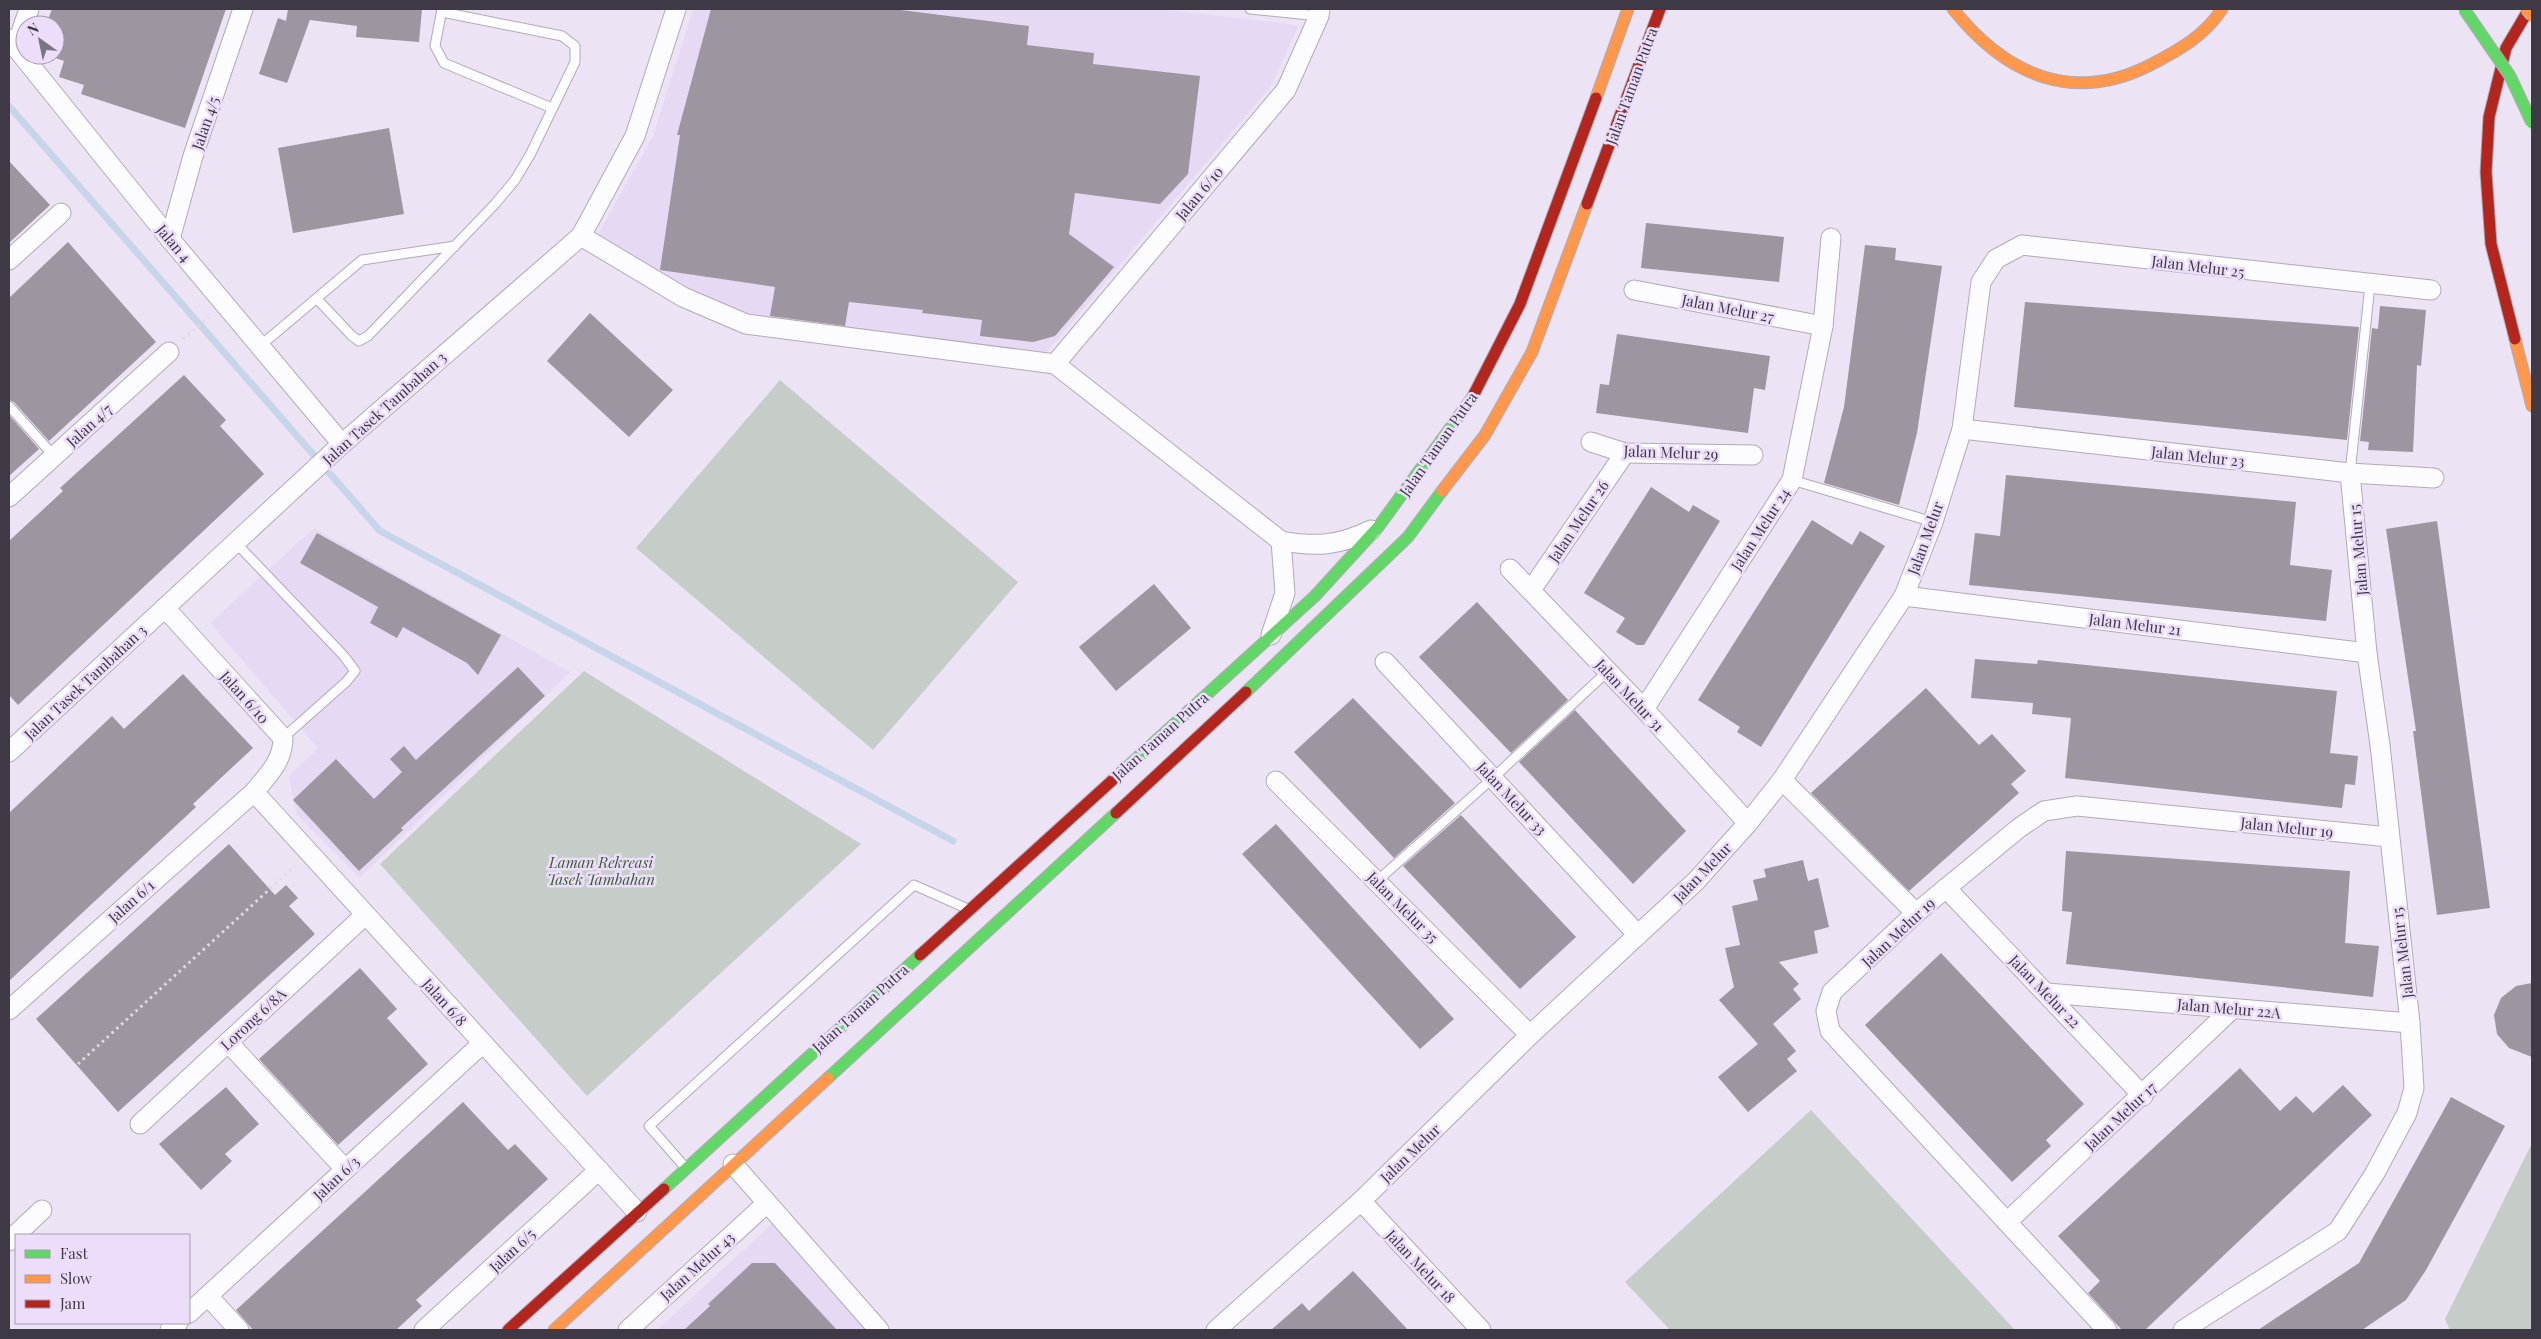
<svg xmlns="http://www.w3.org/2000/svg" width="2541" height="1339" font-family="'Playfair Display',serif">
<rect width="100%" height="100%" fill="#ece4f5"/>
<g fill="#e6d9f4">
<path d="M693,9h467l139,16 -28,61 -227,269 -296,-38 -64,-30 -86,-53 55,-98z"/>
<path d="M314,528l256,144 -210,206 -64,-64 -7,-38 29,-28 -108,-125z"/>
<path d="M774,1222l94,108h-211z"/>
</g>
<g fill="#c6ccc7">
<path d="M780,380l238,202 -145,168 -237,-202z"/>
<path d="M584,671l277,173 -274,252 -207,-232z"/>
<path d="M1811,1110l204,220h1h-346l-45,-48z"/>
<path d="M2532,1143v187h-82l-5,-11z"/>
</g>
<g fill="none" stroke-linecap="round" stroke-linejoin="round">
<path stroke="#c7d5eb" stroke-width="7" d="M9,106l371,425 573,310"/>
</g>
<g fill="#9d95a0">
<path d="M52,9h174l-41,119 -104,-34 3,-9 -25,-8 5,-16 -17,-6h8v-30h-9z"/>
<path d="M288,9h134l-3,33 -63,-5 1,-11 -47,-6 1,-3 -24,66 -28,-9 19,-56 8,3z"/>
<path d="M711,9h182l136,17 -2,19 67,8 -1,11 107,12 -12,98 -28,30 -85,-11 -6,41 45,33 -59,69 -22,6 -53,-6 2,-16 -60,-7 1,-3 -74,-8 -4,24 -75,-10 5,-29 -115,-17 20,-135h-3z"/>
<path d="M389,128l15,86 -111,19 -15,-85z"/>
<path d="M9,161l41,44 -41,38z"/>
<path d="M1646,223l138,14 -5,45 -138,-14z"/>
<path d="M68,242l88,100 -107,99 -35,-39 -5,-2v-102z"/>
<path d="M1865,245l31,3 -1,12 47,6 -25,167 -18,72 -75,-22 20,-76z"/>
<path d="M2025,302l334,25 -12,113 -333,-33z"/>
<path d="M2380,306l46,4 -5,56 -4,-1 -4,87 -45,-2 1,-8 -9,-1 12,-113 6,1z"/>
<path d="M590,313l83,77 -44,47 -82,-76z"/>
<path d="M1617,334l153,22 -5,34 -11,-2 -6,45 -152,-20 4,-29 9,1z"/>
<path d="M184,375l42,45 -6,6 44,48 -246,231 -9,-10v-154l54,-50 -3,-3z"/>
<path d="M9,415l30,34 -30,27z"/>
<path d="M2006,475l290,27 -6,63 42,5 -6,51 -357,-36 6,-52 25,3z"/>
<path d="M1651,487l38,25 4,-7 27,16 -76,124h-7l-21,-13 9,-14 -41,-25z"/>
<path d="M1812,520l40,25 8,-14 25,15 -124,201 -24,-15 3,-5 -42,-27z"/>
<path d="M2437,521l53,387 -53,7 -24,-184h3l-30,-202z"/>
<path d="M317,533l184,102 -23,40 -11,-12 -64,-36 -6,11 -27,-15 8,-16 -78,-44z"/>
<path d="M1154,584l37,44 -75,63 -37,-44z"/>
<path d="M1477,602l91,98 -57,53 -92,-96z"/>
<path d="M1975,659l62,5 1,-4 299,31 -7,62 28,3 -3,29 -10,-1 -3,24 -277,-30 6,-60 -39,-4 1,-11 -62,-5z"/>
<path d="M518,667l27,29 -144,132 2,2 -44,41 -66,-71 43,-41 38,40 28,-27 -12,-13 14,-13 12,14z"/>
<path d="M183,674l70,74 -60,56 3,3 -187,174v-168l103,-97 12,13z"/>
<path d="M1926,688l53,57 13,-11 34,37 -15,13 8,9 -110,98 -98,-98z"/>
<path d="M1353,698l102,105 -61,55 -100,-106z"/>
<path d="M1575,710l111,121 -53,53 -114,-122z"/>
<path d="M1461,815l115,122 -56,52 -117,-123z"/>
<path d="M1276,824l178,195 -34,30 -178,-195z"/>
<path d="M229,844l46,51 11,-10 12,13 -9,8 26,28 -197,178 -82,-93z"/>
<path d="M2066,851l284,20 -5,72 34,3 -6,51 -307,-33 6,-52 -10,-1z"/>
<path d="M1803,860l5,21 10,-3 11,49 -15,4 4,22 -39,9 20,22 -6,5 8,10 -28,25 23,27 -9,8 10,12 -49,41 -30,-35 40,-33 -39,-44 15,-13 -9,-39 15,-3 -8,-39 26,-6 -5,-20 13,-3 -2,-8z"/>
<path d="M1941,953l143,151 -38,36 5,6 -39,36 -147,-157z"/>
<path d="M360,968l37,41 -10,9 41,46 -90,81 -79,-86z"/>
<path d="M2532,983v74l-23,-9 -12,-14 -3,-19 7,-17 15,-12z"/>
<path d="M2240,1068l40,43 16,-15 17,17 30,-28 29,30 -227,215h-23l-34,-37 12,-12 -42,-45z"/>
<path d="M226,1087l33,37 -34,30 7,7 -31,29 -42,-46z"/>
<path d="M2451,1097l54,29 -79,144 -20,30 -44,30h-104l101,-67z"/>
<path d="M463,1102l45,48 7,-6 33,35 -132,121 6,6 -26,24h-143l-17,-20z"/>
<path d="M752,1263h23l62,67h-153l26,-24 -2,-2z"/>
<path d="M1353,1271l55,59h-137l31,-27 7,8z"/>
</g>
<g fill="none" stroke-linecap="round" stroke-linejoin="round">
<g stroke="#b1aab7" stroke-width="11">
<g id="lane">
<path d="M442,9l-7,37 9,17 108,45"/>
<path d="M1250,9l69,7"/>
<path d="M317,299l35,37 7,5 9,-5 127,-132 20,-24 15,-25 45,-93v-16l-13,-10 -120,-24"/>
<path d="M260,346l102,-86 93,-14"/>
<path d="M9,406l45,50"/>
<path d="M2350,473l20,-188"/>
<path d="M1792,480l141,42"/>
<path d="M236,543l108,113 11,15 -9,11 -63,56"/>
<path d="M1377,881l116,-103 115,-107"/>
<path d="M685,1167l-36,-41 265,-241 54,24"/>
</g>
</g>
<g stroke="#b1aab7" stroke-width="21">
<g id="street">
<path d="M9,39l161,200 172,205"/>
<path d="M16,47l13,-38"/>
<path d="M581,236l102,61 63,27 309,40 226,177c35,6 57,5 90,-11"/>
<path d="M170,239l23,-83 50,-147"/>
<path d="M9,260l52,-47"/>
<path d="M1634,290l189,36"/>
<path d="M1055,364l231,-274 33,-74 1,-7"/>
<path d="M1962,429l388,44 84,5"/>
<path d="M1591,442l34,11 128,2"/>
<path d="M9,497l160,-145"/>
<path d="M1510,569l134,140 104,114"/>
<path d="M1531,590l94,-137"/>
<path d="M1904,596l463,57"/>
<path d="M1271,635l14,-42 -4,-52"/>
<path d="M1385,662l253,273"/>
<path d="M1644,709l148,-229 31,-154 8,-88"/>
<path d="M9,752l333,-308 239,-208 54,-100 41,-127"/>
<path d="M1782,780l134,133"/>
<path d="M1276,781l254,254"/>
<path d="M254,792l383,420"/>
<path d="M1946,888l197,208"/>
<path d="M2047,993l363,30"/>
<path d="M9,1010l245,-218c14,-17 29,-31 29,-54l-118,-130"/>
<path d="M228,1042l117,127"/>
<path d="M140,1124l225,-209"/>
<path d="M733,1164l146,166"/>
<path d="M1361,1201l120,129"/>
<path d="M2007,1222l225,-213"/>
<path d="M9,1241l33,-31"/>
<path d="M208,1296l31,34"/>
<path d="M189,1313l294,-270"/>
<path d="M170,1330l8,-7"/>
<path d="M424,1330l175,-160"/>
<path d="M628,1330l139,-127"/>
<path d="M1216,1330l145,-129 169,-166 166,-154 52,-58 34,-43 122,-184 29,-74 29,-93 19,-147 15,-23 26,-14 409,45"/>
<path d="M2107,1330l-277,-299 -4,-20 6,-19 84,-79 103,-85 25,-17 33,-5 312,31"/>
<path d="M2183,1330l155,-99 37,-58 32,-60 7,-25 -4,-65 -30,-278 -13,-92 -17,-180"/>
</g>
</g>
<g stroke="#b1aab7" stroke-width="13">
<g id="fast">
<path d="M1246,692l162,-155 34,-46"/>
<path d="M1127,767l188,-171 64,-70 93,-128"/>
<path d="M828,1078l288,-265"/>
<path d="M664,1189l256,-234"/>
</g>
</g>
<g stroke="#b1aab7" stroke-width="13">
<g id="slow">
<path d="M1953,9c53,66 121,97 201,54 27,-14 51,-28 68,-54"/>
<path d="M1596,98l32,-89"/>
<path d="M2515,339l17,67"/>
<path d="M1442,491l43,-56 47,-83 55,-148"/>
<path d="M554,1330l274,-252"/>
</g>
</g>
<g stroke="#b1aab7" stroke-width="13">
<g id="jam">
<path d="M1587,204l73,-195"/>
<path d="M2515,339l-24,-95 -5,-72 3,-55 17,-69 23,-39"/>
<path d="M1472,398l48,-94 76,-206"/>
<path d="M1116,813l130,-121"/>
<path d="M920,955l207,-188"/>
<path d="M508,1330l156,-141"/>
</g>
</g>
<g stroke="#dedce1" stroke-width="3" stroke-dasharray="2.5 4" stroke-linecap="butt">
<path d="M183,339l26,-22"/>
<path d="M78,1064l217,-198"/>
</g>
<use href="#lane" stroke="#fcfbfe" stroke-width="9"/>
<use href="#street" stroke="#fcfbfe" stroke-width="19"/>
<use href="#fast" stroke="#63d668" stroke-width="11"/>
<use href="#slow" stroke="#ff974d" stroke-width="11"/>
<use href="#jam" stroke="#b3261e" stroke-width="11"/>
<g stroke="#b1aab7" stroke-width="13" stroke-linecap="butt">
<path id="fast-bridge" d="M2464,9l46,67 22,47"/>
</g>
<g stroke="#b1aab7" stroke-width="13" stroke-linecap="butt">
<path id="slow-bridge" d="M2526,9l6,7"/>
</g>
<use href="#fast-bridge" stroke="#63d668" stroke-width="11"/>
<use href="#slow-bridge" stroke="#ff974d" stroke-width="11"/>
</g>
<g text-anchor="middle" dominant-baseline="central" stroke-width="5" stroke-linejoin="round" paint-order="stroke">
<g font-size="15" fill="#3e3944" stroke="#ecdefb">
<text transform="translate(1631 86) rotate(-70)">Jalan Taman Putra</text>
<text transform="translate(205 123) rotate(-71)">Jalan 4/5</text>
<text transform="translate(1199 193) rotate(-50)">Jalan 6/10</text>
<text transform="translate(174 243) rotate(50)">Jalan 4</text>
<text transform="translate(2198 266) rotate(7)">Jalan Melur 25</text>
<text transform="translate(1728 308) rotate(11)">Jalan Melur 27</text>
<text transform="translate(384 408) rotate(-42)">Jalan Tasek Tambahan 3</text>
<text transform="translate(89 425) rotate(-42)">Jalan 4/7</text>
<text transform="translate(1438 444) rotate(-55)">Jalan Taman Putra</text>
<text transform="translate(1671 452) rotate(2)">Jalan Melur 29</text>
<text transform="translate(2198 456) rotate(6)">Jalan Melur 23</text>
<text transform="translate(1578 521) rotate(-56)">Jalan Melur 26</text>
<text transform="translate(1760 529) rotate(-57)">Jalan Melur 24</text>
<text transform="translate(1925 538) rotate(-70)">Jalan Melur</text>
<text transform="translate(2358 550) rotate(-95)">Jalan Melur 15</text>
<text transform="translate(2135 624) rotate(7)">Jalan Melur 21</text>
<text transform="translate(85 682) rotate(-43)">Jalan Tasek Tambahan 3</text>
<text transform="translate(1630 695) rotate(47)">Jalan Melur 31</text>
<text transform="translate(245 697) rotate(48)">Jalan 6/10</text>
<text transform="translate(1160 736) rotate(-42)">Jalan Taman Putra</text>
<text transform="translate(1512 798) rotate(47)">Jalan Melur 33</text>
<text transform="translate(2287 827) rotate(6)">Jalan Melur 19</text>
<text transform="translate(1702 872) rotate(-46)">Jalan Melur</text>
<text transform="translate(131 901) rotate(-42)">Jalan 6/1</text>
<text transform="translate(1403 907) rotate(45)">Jalan Melur 35</text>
<text transform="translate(1898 932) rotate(-43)">Jalan Melur 19</text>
<text transform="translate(2402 953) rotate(-97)">Jalan Melur 15</text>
<text transform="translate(2045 991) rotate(46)">Jalan Melur 22</text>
<text transform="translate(445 1002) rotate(48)">Jalan 6/8</text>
<text transform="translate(860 1008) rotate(-42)">Jalan Taman Putra</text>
<text transform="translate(2229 1008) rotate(5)">Jalan Melur 22A</text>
<text transform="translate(253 1019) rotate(-43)">Lorong 6/8A</text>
<text transform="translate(2120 1116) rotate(-43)">Jalan Melur 17</text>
<text transform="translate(1410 1153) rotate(-44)">Jalan Melur</text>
<text transform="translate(336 1178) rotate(-43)">Jalan 6/3</text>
<text transform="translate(512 1250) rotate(-43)">Jalan 6/5</text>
<text transform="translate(697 1266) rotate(-42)">Jalan Melur 43</text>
<text transform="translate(1421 1266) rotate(47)">Jalan Melur 18</text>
</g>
<g font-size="15" font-style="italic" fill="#3e5c33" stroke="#ecdefb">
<text x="601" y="862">Laman Rekreasi<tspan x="601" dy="17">Tasek Tambahan</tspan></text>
</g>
</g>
<rect width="2541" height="1339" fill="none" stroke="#3e3944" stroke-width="20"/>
<rect x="15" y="1234" width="175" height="90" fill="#ecdefb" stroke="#a69cb2"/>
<rect x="25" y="1250" width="25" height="8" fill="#63d668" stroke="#a69cb2"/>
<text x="60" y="1259" font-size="15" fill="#3e3944">Fast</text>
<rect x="25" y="1275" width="25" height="8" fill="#ff974d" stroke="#a69cb2"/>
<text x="60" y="1284" font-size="15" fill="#3e3944">Slow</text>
<rect x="25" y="1300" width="25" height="8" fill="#b3261e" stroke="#a69cb2"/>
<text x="60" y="1309" font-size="15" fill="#3e3944">Jam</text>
<g transform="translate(40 40) rotate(327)"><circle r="24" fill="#ecdefb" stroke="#a69cb2"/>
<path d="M0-4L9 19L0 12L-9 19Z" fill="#7b7582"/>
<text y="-8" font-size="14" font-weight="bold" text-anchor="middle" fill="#3e3944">N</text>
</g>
</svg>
